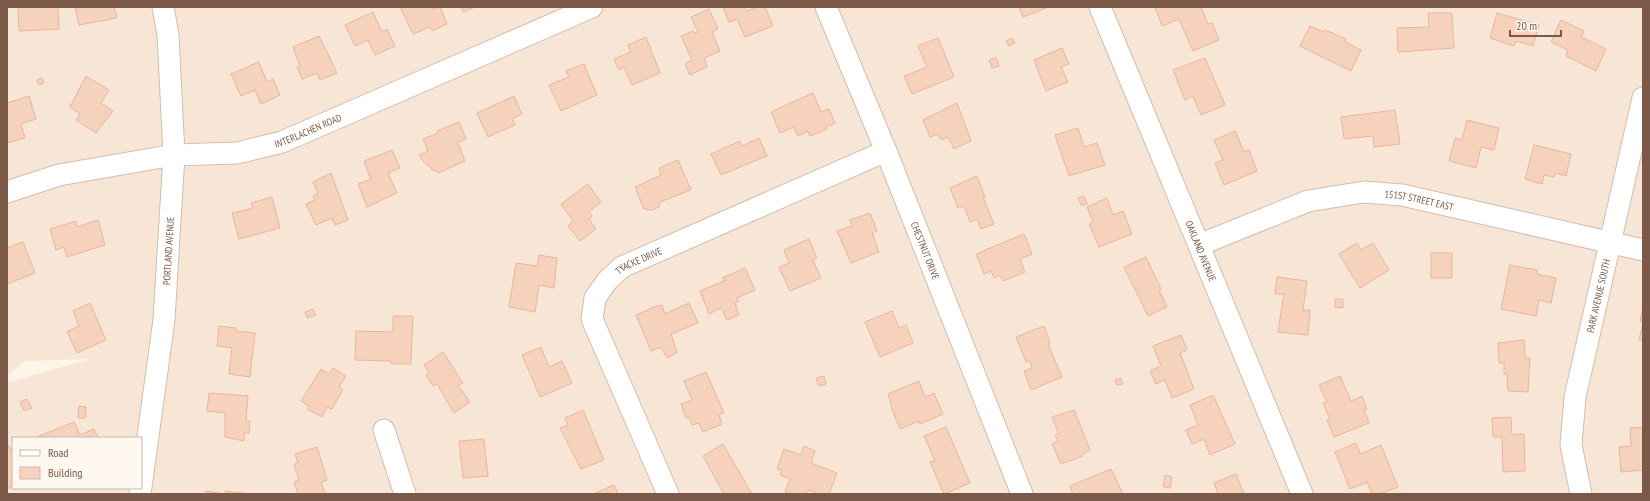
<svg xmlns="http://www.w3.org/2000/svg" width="1650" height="501" font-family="'PT Sans Narrow',sans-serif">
<rect width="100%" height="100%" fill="#fef4e7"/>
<path fill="#f7e6d5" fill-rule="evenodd" d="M7,7h1636v487h-1636v-111l83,-24 -65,2 -18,14zM13,438h128v50h-128z"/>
<g fill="#f6d1bc" stroke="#eab69b">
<path d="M18,7h40l1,22 -40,2z"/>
<path d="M75,7h39l3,11 -38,7z"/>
<path d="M400,7h33v2l7,-2 7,17 -15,7 -2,-4 -17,7z"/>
<path d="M461,7h14l-12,5z"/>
<path d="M723,7h22l2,4 10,-4h8l8,19 -28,11 -8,-18 -8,3z"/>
<path d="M1019,7h27v1l-23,9z"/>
<path d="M1155,7h46l7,17 4,-1 7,17 -26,11 -14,-32 -17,7z"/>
<path d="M709,9l9,20 -6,3 8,19 -16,7 3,9 -17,8 -5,-11 7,-4 -11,-24 12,-5 1,2 4,-1 -7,-15z"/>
<path d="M373,12l9,20 5,-3 8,17 -20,9 -7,-15 -13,6 -10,-21z"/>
<path d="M1428,13h24l2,35 -56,4 -1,-24 32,-1z"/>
<path d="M1497,13l42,12 -6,21 -17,-5 -2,5 -24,-8z"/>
<path d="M1561,20l23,11 -3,6 25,12 -10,22 -30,-15 2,-6 -17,-8z"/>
<path d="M1310,26l14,6 1,-2 21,9 -1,3 16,8 -10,21 -51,-25z"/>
<path d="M319,36l18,37 -17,7 -3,-7 -15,6 -5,-12 3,-1 -7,-19z"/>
<path d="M646,37l14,36 -28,12 -8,-18 -5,3 -5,-11 17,-7 -3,-7z"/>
<path d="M938,38l16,39 -42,17 -8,-18 23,-9 -9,-21z"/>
<path d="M1012,38l3,5 -6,3 -3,-5z"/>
<path d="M1062,48l7,16 -8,3 7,15 -22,9 -12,-31z"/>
<path d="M996,58l3,8 -7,2 -3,-8z"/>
<path d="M1205,58l20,47 -24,10 -8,-19 -8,4 -12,-30z"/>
<path d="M259,62l8,20 6,-3 7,16 -19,9 -6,-14 -14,6 -10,-22z"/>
<path d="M584,64l13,31 -36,16 -12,-26 20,-8 -3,-6z"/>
<path d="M86,76l23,14 -8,13 12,8 -17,22 -20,-13 4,-6 -10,-7z"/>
<path d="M42,78l2,5 -5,2 -2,-5z"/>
<path d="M813,93l8,19 8,-3 6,14 -9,4 1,2 -17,7 -2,-5 -10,5 -4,-9 -14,6 -9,-21z"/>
<path d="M29,96l7,23 -15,5 4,14 -18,5v-40z"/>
<path d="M514,96l8,18 -10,5 3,6 -27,12 -11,-24z"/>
<path d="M957,103l14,38 -17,8 -6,-12 -7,3 -3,-6 -8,3 -7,-17z"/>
<path d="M1395,110l5,34 -26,3 -1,-11 -29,3 -3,-22z"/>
<path d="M1467,120l32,8 -5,22 -13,-3 -5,21 -27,-7 6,-23 7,2z"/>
<path d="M459,122l7,17 -8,4 7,18 -27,12 -2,-3 -2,1 -12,-11 -3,-5 9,-4 -5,-12 15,-6 -1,-2z"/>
<path d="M1078,128l6,19 13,-4 8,22 -36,11 -14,-41z"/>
<path d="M1235,131l9,21 5,-2 8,21 -33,14 -9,-22 8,-3 -9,-20z"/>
<path d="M759,138l8,18 -46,19 -10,-21 29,-13 2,5z"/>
<path d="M1534,145l37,9 -5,22 -11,-3 -1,4 -10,-2 -2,9 -17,-5z"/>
<path d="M392,150l8,18 -12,5 9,20 -30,14 -9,-23 13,-5 -7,-18z"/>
<path d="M678,160l13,30 -31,12 -1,5 -7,3 -8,-1 -9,-22 26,-12 -2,-7z"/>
<path d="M331,173l17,47 -13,5 -3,-7 -16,7 -10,-21 9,-4 -2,-4 5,-3 -5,-11z"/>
<path d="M977,176l8,21h-2l11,27 -13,5 -4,-10 -7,3 -6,-16 -6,2 -8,-20z"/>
<path d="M588,184l13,18 -12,10 3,4 -3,3 7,10 -16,12 -12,-15 5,-5 -12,-17z"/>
<path d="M1084,196l3,8 -6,1 -3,-7z"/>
<path d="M272,197l8,31 -41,11 -7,-26 21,-5 -2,-5z"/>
<path d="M1107,198l6,17 10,-4 9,23 -33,13 -10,-23 4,-2 -6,-15z"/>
<path d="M870,213l7,18 -5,2 7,19 -28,11 -14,-32 15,-5 -2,-6z"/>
<path d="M98,220l7,25 -38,12 -3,-10 -8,3 -6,-21 26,-8 1,6z"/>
<path d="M1024,234l8,20 -12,5 5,13 -22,9 -3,-6 -6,3 -3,-7 -7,3 -8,-20z"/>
<path d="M809,239l8,19 -4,2 8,18 -31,13 -11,-24 10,-4 -5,-13z"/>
<path d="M23,242l12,31 -28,11v-36z"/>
<path d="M1357,243l4,7 12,-7 16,27 -29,18 -21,-34z"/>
<rect x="1431" y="253" width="21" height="25"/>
<path d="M539,255l18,3 -3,30 -15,-3 -4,27 -26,-5 7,-44 21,3z"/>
<path d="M1146,257l15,32 -2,1 8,17 -19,9 -24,-49z"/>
<path d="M1510,265l27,5v4l19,4 -5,25 -12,-3 -3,16 -35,-7z"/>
<path d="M745,268l10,22 -18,8 2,3 -4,2 4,12 -12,5 -6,-12 -12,6 -9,-23 26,-11 -4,-2z"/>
<path d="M1277,277l30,4 -4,29h7l-2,25 -30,-3 6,-38h-9z"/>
<path d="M1335,299h8v9l-8,-1z"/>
<path d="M90,303l16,37 -29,13 -10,-21 12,-6 -6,-15z"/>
<path d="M689,303l9,20 -27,11 6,19 -10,5 -6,-11 -10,4 -15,-36 21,-9 5,-1 3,9z"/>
<path d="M1643,306v17l-3,-2z"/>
<path d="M313,309l3,6 -9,3 -2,-6z"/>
<path d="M892,311l7,17 7,-3 7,18 -33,14 -15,-35z"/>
<path d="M393,316h20l-2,48h-20v-3l-36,-1 1,-29 37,1z"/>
<path d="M1643,323v18l-4,-1z"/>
<path d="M219,326l17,2v3l19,2 -5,44 -21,-3 3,-26 -15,-2z"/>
<path d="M1044,326l6,17 -2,1 14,33 -31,13 -7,-19 8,-3 -2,-7 -4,1 -10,-25z"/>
<path d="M1181,335l6,15 -7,3 14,36 -22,9 -7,-18 -9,4 -6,-13 11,-5 -8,-20z"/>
<path d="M1524,340l1,18h5l-2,34 -20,-1 -1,-17h-3v-11h-5l-1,-20z"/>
<path d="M541,347l8,20 13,-6 10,22 -32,14 -18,-42z"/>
<path d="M443,352l20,31 -5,2 12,17 -16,11 -17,-29 -4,2 -7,-11 3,-2 -5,-8z"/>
<path d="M333,368l13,8 -7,11 4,2 -11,20 -5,-2 -5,10 -15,-8 2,-3 -8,-5 20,-32 8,5z"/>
<path d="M706,372l18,41 -5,2 3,9 -19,8 -4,-9 -7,2 -3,-8 -3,1 -5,-14 11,-4 -8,-19z"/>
<path d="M824,376l2,8 -7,2 -3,-8z"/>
<path d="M1340,376l11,25 11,-5 5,13 -3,1 5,13 -35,14 -7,-17 3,-1 -7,-16 4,-1 -8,-17z"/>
<path d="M1121,378l2,6 -6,1 -2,-5z"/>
<path d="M919,381l6,16 9,-4 9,21 -23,10 -1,-3 -19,8 -7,-17 -5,-18z"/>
<path d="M209,393l39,3 -2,25h4l-1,12h-5v8l-19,-4v-24l-18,-2z"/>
<path d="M1213,395l22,49 -25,11 -6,-16 -12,5 -6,-14 12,-5 -8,-20z"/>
<path d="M27,399l5,9 -8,3 -4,-9z"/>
<path d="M79,406l7,1 -1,11h-7z"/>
<path d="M583,410l21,50 -23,9 -21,-41 8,-3 -3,-7z"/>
<path d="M1074,410l16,40 -8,4 1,2 -22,8 -9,-20 6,-3 -3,-6 4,-1 -7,-17z"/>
<path d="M1511,417l1,18 12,-1 1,37 -22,1 -1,-35h-9l-1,-19z"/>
<path d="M74,422l6,13 14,-6 4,9h-60l-1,-1z"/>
<path d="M946,427l24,56 -26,11 -14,-32 5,-1 -11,-25z"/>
<path d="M1643,427v43l-22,2 -2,-25 12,-1 -1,-18z"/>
<path d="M484,439l4,37 -25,2 -4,-37z"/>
<path d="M1356,443l4,11 21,-9 17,42 -18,7h-8l-5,-12 -17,7 -15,-37z"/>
<path d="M723,444l29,50h-28l-21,-38z"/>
<path d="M9,446l4,9v25h-2l2,6 -6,3v-42z"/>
<path d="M804,446l11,5 -4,12 26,10 -8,21h-10l-11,-4 -2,4h-14l-7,-2 5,-13 -10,-4 2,-5 -5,-1 7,-20 17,6z"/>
<path d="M317,447l10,33 -6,2 4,12h-27l-4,-12 5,-2 -5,-16 4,-1 -3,-9z"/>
<path d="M1111,469l12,25h-50l-3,-8z"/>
<path d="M1236,474l8,20h-26l-4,-11z"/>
<path d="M1165,475l7,2 -2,11 -7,-1z"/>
<path d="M614,485l4,9h-25z"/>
<path d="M206,491l19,3 1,-3 23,3h-44z"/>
</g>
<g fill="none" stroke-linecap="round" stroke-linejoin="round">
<g stroke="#d4bdae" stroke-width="23">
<g id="minor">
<path id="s1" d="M826,7l60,144 136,343"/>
<path id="s2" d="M1100,7l202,487"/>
<path id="s3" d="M7,192l52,-17 115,-20 63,-2 45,-11 310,-135"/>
<path id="s4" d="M1199,245l109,-44 56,-9 38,3 241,55"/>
<path d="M384,430l21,64"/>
<path id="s5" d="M140,494l24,-174 10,-165 -6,-120 -5,-28"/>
<path id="s6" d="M668,494l-76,-175 3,-21 12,-17 15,-14 264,-116"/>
<path id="s7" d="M1581,494l-10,-49 4,-48 68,-299"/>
</g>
</g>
<use href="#minor" stroke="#fff" stroke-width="21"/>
</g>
<g text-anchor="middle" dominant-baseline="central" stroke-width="3" stroke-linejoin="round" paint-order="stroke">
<g font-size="10" fill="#7b5848" stroke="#fff8f0">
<text stroke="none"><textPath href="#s3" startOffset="309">INTERLACHEN ROAD</textPath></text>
<text stroke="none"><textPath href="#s4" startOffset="230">151ST STREET EAST</textPath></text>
<text stroke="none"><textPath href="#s1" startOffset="263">CHESTNUT DRIVE</textPath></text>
<text stroke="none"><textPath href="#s2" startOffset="264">OAKLAND AVENUE</textPath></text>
<text stroke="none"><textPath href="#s5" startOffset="245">PORTLAND AVENUE</textPath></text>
<text stroke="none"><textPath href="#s6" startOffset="271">TYACKE DRIVE</textPath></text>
<text stroke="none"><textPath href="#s7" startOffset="202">PARK AVENUE SOUTH</textPath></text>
</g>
</g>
<rect width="1650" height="501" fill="none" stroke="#7b5848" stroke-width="16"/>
<rect x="12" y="437" width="130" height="52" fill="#fff8f0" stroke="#cab8ad"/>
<rect x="20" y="450" width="20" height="6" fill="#ffffff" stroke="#cab8ad"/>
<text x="48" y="457" font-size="12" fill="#7b5848">Road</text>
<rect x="20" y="467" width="20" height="12" fill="#f6d1bc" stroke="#cab8ad"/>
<text x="48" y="477" font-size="12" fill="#7b5848">Building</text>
<path d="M1510 30v6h51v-6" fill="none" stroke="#7b5848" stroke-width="2"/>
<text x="1516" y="30" font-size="12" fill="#7b5848" stroke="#fff8f0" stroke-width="3" paint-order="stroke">20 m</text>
</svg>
